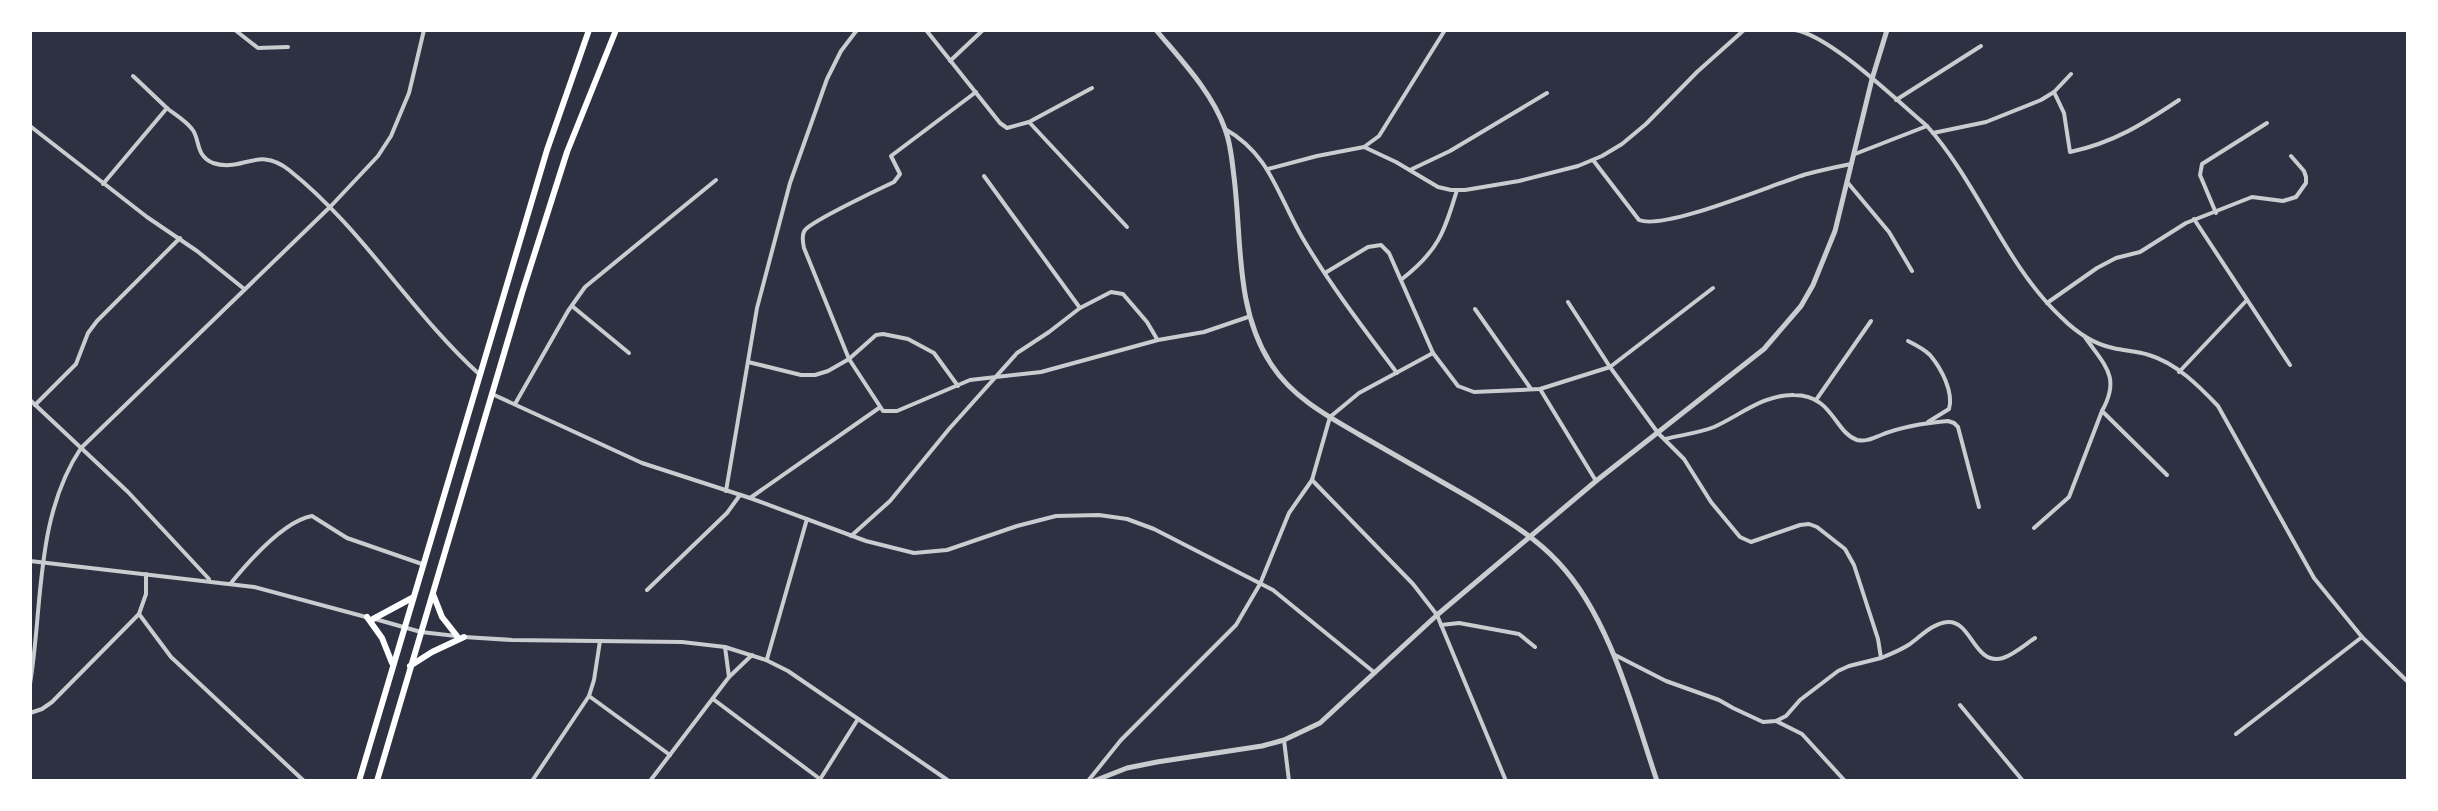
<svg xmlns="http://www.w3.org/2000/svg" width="2438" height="811" font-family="Raleway,sans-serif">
<rect width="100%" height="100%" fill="#2d3142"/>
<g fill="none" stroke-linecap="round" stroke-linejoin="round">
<g stroke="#caccd0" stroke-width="4">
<path d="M235,30l23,18 30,-1"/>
<path d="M926,30l74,93 7,5 22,-6 63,-34"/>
<path d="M1795,30c36,6 102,71 132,96 51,57 79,140 134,191 14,14 32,27 52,31 12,3 24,3 36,7 27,8 50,31 69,51l96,172 48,59 46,45"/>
<path d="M950,61l33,-31"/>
<path d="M133,76c12,11 23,22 35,33 8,6 18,12 24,20 8,9 3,27 21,34 29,10 45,-18 76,7 73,58 121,141 190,204"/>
<path d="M976,92l-85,64 9,18 -6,8c-15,7 -82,39 -89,48 -4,5 -2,13 -1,18l45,111 34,52h14l73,-31 71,-8 117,-32 46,-8 44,-15"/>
<path d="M2054,92l10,21 6,39c43,-9 73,-28 109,-52"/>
<path d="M1896,100l85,-54"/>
<path d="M1029,122l98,105"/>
<path d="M30,126l117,91 50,34 46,37"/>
<path d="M1225,129c45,25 53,67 77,108 28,48 62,92 95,136"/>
<path d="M1933,133l53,-11 55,-22 13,-8 17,-18"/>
<path d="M1364,147l32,15 42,25 13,3h14l54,-9 59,-15 24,-10 20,-12 24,-20 51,-52 47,-42"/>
<path d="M1855,154l72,-28"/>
<path d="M1593,160l46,60c26,11 136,-37 168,-46 15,-4 29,-7 44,-10"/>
<path d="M1268,169l49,-13 47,-9 15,-11 66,-106"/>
<path d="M1410,170l40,-19 97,-58"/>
<path d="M984,176l96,132"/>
<path d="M1848,183l41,49 23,39"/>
<path d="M103,184l64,-76"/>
<path d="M2216,213l-16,-38 2,-11 65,-41"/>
<path d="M2194,219l96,146"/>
<path d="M1325,273l43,-26 13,-2 8,8 44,100 25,33 16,6 66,-3 70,-22 103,-79"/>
<path d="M1402,279c36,-28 42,-46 55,-89"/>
<path d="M1568,302l42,65 48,66 26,26 27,43 29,35 11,5 49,-17 9,-1 8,3 28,22 9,16 24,74 3,19 -32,8 -11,5 -38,29 -14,16 -10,5 -13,1 -30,-14 -14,-8 -53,-19 -51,-26"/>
<path d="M2047,303l50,-35 19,-10 24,-6 46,-29 66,-26 31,4 13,-4 10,-14v-6l-2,-6 -13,-15"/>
<path d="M572,306l57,47"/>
<path d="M1475,309l56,80"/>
<path d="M2085,337c20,29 36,40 17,74l65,64"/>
<path d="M1908,341c8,4 16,8 22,14 11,13 24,37 19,54l-21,13"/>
<path d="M748,362l53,13h14l13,-4 21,-12 27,-24 7,-1 25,5 26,14 24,33"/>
<path d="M2179,372l67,-71"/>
<path d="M1540,389l56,92"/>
<path d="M492,394l150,69 108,35 116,43 48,12 33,-3 70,-24 39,-10 43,-1 28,4 27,10 119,61 102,83"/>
<path d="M30,400l98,92 81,87"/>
<path d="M1816,400l55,-79"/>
<path d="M515,404l53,-93 17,-24 131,-107"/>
<path d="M35,405l41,-41 12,-31 9,-12 83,-83"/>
<path d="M1665,439c16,-4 34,-6 49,-12 25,-11 50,-33 80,-32 39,0 40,37 63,45 9,2 16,-2 24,-5 22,-9 43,-12 67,-14l6,2 4,4 21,80"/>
<path d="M1312,480l101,104 24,31 69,166"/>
<path d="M726,491l31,-183 33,-125 37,-104 14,-28 16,-21"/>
<path d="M750,498l129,-90"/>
<path d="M2034,528l35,-31 33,-86"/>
<path d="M851,536l39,-35 59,-72 68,-76 32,-21 31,-24 31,-16 12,2 24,28 10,17"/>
<path d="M30,561l224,26 112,30"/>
<path d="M231,583c18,-22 53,-62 81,-67l35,22 75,26"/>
<path d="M647,590l80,-77 13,-18"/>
<path d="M139,614l32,43 133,124"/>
<path d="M375,619l46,13 35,4"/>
<path d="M1441,625l18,-2 60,11 16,13"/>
<path d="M464,637l48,3 170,2 43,5 41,13 22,11 161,110"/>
<path d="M1881,658c10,-4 20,-8 29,-14 11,-8 23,-21 38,-22 24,-1 26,44 55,36 10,-3 23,-14 32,-20"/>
<path d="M767,659l40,-140"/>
<path d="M729,677l23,-22"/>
<path d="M30,684c13,-79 5,-167 51,-236l250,-242 47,-50 13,-20 18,-43 15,-63"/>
<path d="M589,696l81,59"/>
<path d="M713,699l107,80"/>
<path d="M1960,705l63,76"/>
<path d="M30,713l12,-4 10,-7 87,-88 7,-20v-20"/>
<path d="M1776,721l26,13 43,47"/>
<path d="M2236,734l126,-97"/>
<path d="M1284,740l5,41"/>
<path d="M532,781l57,-85 5,-16 6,-39"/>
<path d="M650,781l79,-104 -4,-30"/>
<path d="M819,781l39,-62"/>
<path d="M1088,781l33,-41 115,-115 24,-41 29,-71 23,-33 18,-63 29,-24 74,-40"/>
</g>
<g stroke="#caccd0" stroke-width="5">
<path d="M1156,30c25,30 56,62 69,99 6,15 7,32 9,48 8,63 1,132 37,187 21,33 56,52 89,71 37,21 74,42 110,63 31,19 63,37 88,64 52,55 75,148 99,219"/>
<path d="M1094,781l33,-13 30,-6 105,-16 22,-6 36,-17 117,-108 159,-134 168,-132 37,-43 12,-21 22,-54 37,-152 15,-49"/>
</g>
<g stroke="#fff" stroke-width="6">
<path d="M433,594l9,23 15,19"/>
<path d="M367,617l15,21 10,25"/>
<path d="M373,619l39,-21"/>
<path d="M410,666l22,-14 32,-15"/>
<path d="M359,781l188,-631 42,-120"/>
<path d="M377,781l145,-488 45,-141 49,-122"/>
</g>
</g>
<rect width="2438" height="811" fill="none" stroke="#ffffff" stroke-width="64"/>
</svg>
